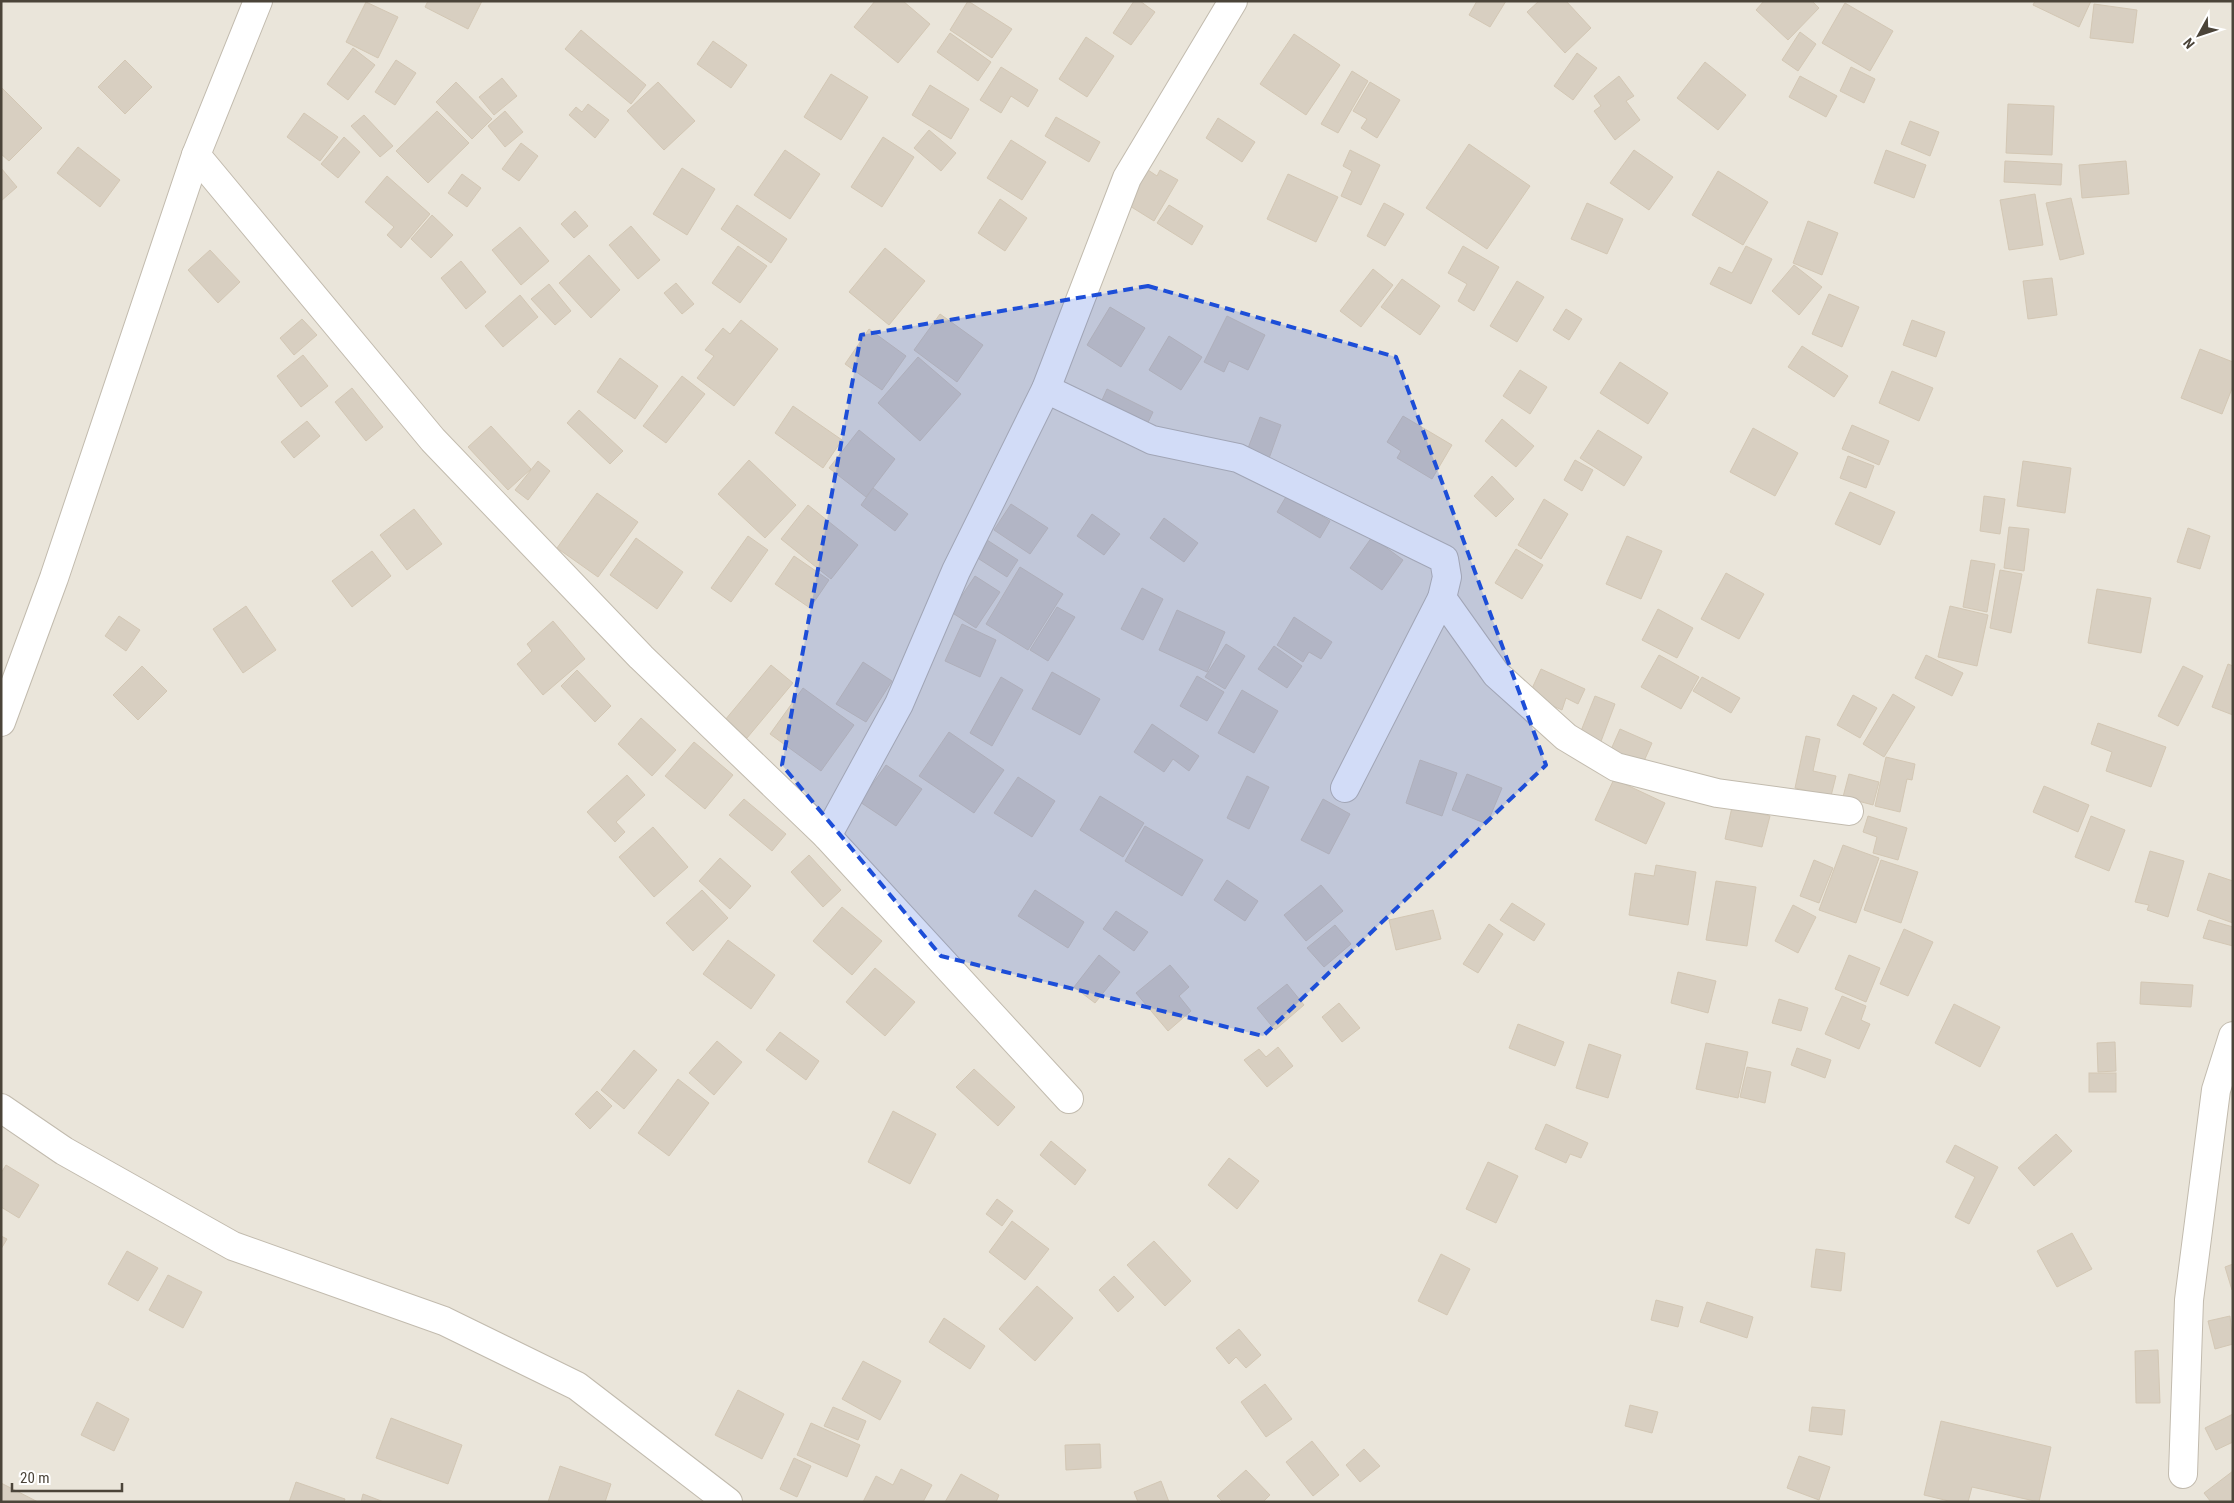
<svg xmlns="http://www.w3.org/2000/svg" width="2234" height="1503" font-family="'Roboto Condensed',sans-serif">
<rect width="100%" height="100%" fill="#f6f3ec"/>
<rect fill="#eae5da" x="1" y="1" width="2232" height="1501"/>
<g fill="#d8cfc1" stroke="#d3c7b4">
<path d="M428,1h54l-14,28 -43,-22z"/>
<path d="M875,1h28l27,23 -32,39 -44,-36z"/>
<path d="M968,1l44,28 -20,29 -42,-28z"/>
<path d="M1134,1h6l15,11 -24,33 -18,-12z"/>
<path d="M1477,1h29l-16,26 -21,-12z"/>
<path d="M1539,1h27l25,27 -26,25 -38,-41z"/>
<path d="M1764,1h48l7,7 -31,32 -32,-30z"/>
<path d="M2035,1h56l-12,26 -46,-22z"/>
<path d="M366,2l32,15 -20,41 -32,-16z"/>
<path d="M1845,3l48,28 -23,40 -48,-28z"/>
<path d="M2094,4l43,6 -4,33 -43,-5z"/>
<path d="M581,30l65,55 -15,19 -66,-55z"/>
<path d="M1800,32l16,12 -18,27 -16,-11z"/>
<path d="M950,33l41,29 -13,19 -41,-29z"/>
<path d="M1294,34l46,31 -34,50 -46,-31z"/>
<path d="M1086,37l28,19 -27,41 -28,-18z"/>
<path d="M713,41l34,24 -16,23 -34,-24z"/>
<path d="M353,48l22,17 -27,35 -21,-16z"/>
<path d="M1577,53l20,15 -24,32 -19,-14z"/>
<path d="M125,60l27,27 -27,27 -27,-27z"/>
<path d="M396,60l20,13 -21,32 -20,-13z"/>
<path d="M1705,62l41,33 -28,35 -41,-32z"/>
<path d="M1001,67l37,23 -10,17 -17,-11 -10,17 -21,-13z"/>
<path d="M1851,67l24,12 -11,24 -24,-12z"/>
<path d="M1352,71l16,10 -30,52 -17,-9z"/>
<path d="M831,74l37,23 -27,43 -37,-23z"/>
<path d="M1619,76l15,20 -8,5 14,19 -25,20 -21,-29 7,-5 -7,-10z"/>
<path d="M1800,76l37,20 -11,21 -37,-20z"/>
<path d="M502,78l15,18 -23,19 -15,-18z"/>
<path d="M456,82l36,37 -20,20 -36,-37z"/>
<path d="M658,82l37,39 -31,29 -37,-39z"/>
<path d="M1370,82l30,18 -23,38 -16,-10 6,-9 -14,-8z"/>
<path d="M930,85l39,24 -18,30 -39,-24z"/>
<path d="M2,88l40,40 -33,33 -8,-7z"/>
<path d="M588,104l21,16 -14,18 -26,-23 7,-8 6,5z"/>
<path d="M2008,104l46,2 -2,49 -46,-2z"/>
<path d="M437,111l32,32 -41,40 -32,-32z"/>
<path d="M505,111l18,21 -18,15 -17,-21z"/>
<path d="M304,113l34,24 -18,24 -33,-24z"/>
<path d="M364,115l29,31 -13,11 -29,-31z"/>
<path d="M1056,117l44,25 -11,20 -44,-26z"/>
<path d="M1218,118l37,24 -13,20 -36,-24z"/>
<path d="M1910,121l29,11 -9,24 -29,-12z"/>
<path d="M929,130l27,23 -15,18 -27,-23z"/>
<path d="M344,137l16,15 -22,26 -17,-14z"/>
<path d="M883,137l31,20 -32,50 -31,-20z"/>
<path d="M1011,140l35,22 -24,38 -35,-22z"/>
<path d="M521,143l17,13 -19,25 -17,-12z"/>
<path d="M1469,144l61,42 -43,63 -61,-41z"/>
<path d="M78,147l42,33 -20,27 -43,-34z"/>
<path d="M785,150l35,24 -30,45 -36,-24z"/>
<path d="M1350,150l30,15 -19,40 -20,-9 11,-25 -9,-5z"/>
<path d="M1634,150l39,27 -24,33 -39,-27z"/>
<path d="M1886,150l40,15 -12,33 -40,-15z"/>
<path d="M2005,161l57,3 -1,21 -57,-3z"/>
<path d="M2126,161l3,33 -47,4 -3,-33z"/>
<path d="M1,168l16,19 -16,14z"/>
<path d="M682,168l33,21 -28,46 -34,-21z"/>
<path d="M1145,168l12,8 3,-6 18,10 -24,41 -29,-18z"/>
<path d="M1718,171l50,31 -25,43 -51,-30z"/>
<path d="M462,174l19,14 -14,19 -19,-14z"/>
<path d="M1288,174l50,23 -22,45 -49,-23z"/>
<path d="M387,176l43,38 -29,34 -14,-13 7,-8 -29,-25z"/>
<path d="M2035,194l8,51 -34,5 -9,-50z"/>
<path d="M2071,198l13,56 -24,6 -14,-57z"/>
<path d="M1000,199l27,19 -22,33 -27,-18z"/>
<path d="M1384,203l20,11 -19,32 -18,-10z"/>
<path d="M1587,203l36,16 -16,35 -36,-15z"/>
<path d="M737,205l50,34 -16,24 -50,-34z"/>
<path d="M1169,205l34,21 -11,19 -35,-22z"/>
<path d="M575,211l13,15 -14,12 -13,-14z"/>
<path d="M432,215l21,20 -22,23 -20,-19z"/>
<path d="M1808,221l30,12 -16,42 -29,-12z"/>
<path d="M631,226l29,34 -22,19 -29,-34z"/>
<path d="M520,227l29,34 -28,24 -29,-35z"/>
<path d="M738,246l29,20 -27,37 -28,-20z"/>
<path d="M1463,246l36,21 -25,44 -16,-10 9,-17 -19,-11z"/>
<path d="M1746,246l26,13 -21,45 -41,-20 9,-17 13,6z"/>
<path d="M885,248l40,33 -36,44 -40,-33z"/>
<path d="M210,250l30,32 -22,21 -30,-33z"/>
<path d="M589,255l31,35 -29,28 -32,-35z"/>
<path d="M461,261l25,31 -20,17 -25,-31z"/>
<path d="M1794,265l28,22 -23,28 -27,-24z"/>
<path d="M1373,269l20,16 -32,42 -21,-16z"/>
<path d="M2052,278l5,37 -29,4 -5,-38z"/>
<path d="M1402,279l38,27 -20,29 -39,-28z"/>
<path d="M1517,281l27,16 -27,45 -27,-16z"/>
<path d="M676,283l18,21 -12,10 -18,-21z"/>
<path d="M549,284l22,27 -16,14 -24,-26z"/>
<path d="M1829,294l30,13 -17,40 -30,-13z"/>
<path d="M520,295l18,22 -35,30 -18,-21z"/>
<path d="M1110,307l35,21 -24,39 -34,-22z"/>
<path d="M1566,309l16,10 -13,21 -16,-10z"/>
<path d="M940,314l43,31 -26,37 -43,-32z"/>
<path d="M1227,316l38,19 -17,35 -19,-9 -5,11 -20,-10z"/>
<path d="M302,319l15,16 -23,20 -14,-17z"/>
<path d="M741,320l37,29 -44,57 -37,-28 17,-22 -9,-6 18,-22 7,6z"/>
<path d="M1912,320l33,12 -9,25 -33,-12z"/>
<path d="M869,329l37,27 -24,34 -37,-26z"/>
<path d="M1169,336l33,21 -21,33 -32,-20z"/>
<path d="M1802,346l46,30 -14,21 -46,-30z"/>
<path d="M2200,349l33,13v24l-11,28 -41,-16z"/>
<path d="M303,355l25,31 -27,21 -24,-31z"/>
<path d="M918,357l43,37 -41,47 -42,-38z"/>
<path d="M620,358l38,28 -23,33 -38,-27z"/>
<path d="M1620,362l48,31 -20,31 -48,-31z"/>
<path d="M1520,370l27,17 -17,27 -27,-18z"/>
<path d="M1892,371l41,17 -14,33 -40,-18z"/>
<path d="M682,376l23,18 -39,49 -23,-17z"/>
<path d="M352,388l31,39 -17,14 -31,-39z"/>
<path d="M1107,389l46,23 -9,19 -46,-22z"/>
<path d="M793,406l49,34 -19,28 -48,-35z"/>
<path d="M579,410l44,41 -13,13 -43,-41z"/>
<path d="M1403,416l49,29 -20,34 -35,-21 4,-7 -14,-9z"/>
<path d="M1260,417l21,8 -14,39 -22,-8z"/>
<path d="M1502,419l32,27 -18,21 -31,-26z"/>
<path d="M307,421l13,15 -26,22 -13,-16z"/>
<path d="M1852,425l37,16 -10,24 -37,-16z"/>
<path d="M491,426l40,43 -23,21 -40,-43z"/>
<path d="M1753,428l45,25 -23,43 -45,-24z"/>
<path d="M859,430l36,29 -29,38 -37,-29z"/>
<path d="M1598,430l44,27 -18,29 -44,-28z"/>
<path d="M1848,456l26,10 -8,22 -26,-10z"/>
<path d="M749,460l47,45 -31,33 -47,-44z"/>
<path d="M1575,460l18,10 -11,21 -18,-11z"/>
<path d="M538,461l12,10 -22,29 -13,-10z"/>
<path d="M2023,461l48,7 -6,45 -48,-7z"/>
<path d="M1492,476l22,23 -18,18 -22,-21z"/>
<path d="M873,488l35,26 -13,17 -34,-26z"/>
<path d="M1850,492l45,20 -15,33 -45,-21z"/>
<path d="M597,493l41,29 -40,55 -41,-29z"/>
<path d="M1287,495l43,26 -10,17 -43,-26z"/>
<path d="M1984,496l21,3 -5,35 -20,-3z"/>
<path d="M1544,499l24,15 -27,45 -23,-14z"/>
<path d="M1011,504l37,24 -18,26 -36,-24z"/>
<path d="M808,505l50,40 -27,34 -50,-40z"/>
<path d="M414,509l28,35 -35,26 -27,-35z"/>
<path d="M1092,514l28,20 -16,21 -27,-19z"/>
<path d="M1164,518l34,25 -14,19 -34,-24z"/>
<path d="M2009,527l20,2 -5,42 -20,-3z"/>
<path d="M2188,528l22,8 -10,33 -23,-7z"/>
<path d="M748,536l20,14 -37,52 -20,-14z"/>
<path d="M1627,536l35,15 -21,48 -35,-15z"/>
<path d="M1372,537l31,23 -21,30 -32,-22z"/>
<path d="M636,538l47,34 -26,37 -47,-34z"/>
<path d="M987,540l31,20 -11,17 -31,-20z"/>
<path d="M1516,549l27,16 -21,34 -27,-16z"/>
<path d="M372,551l19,25 -39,31 -20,-26z"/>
<path d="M794,556l35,24 -19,28 -35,-24z"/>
<path d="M1971,560l24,4 -8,48 -24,-5z"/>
<path d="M1020,567l43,27 -35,56 -42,-26z"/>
<path d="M2000,570l22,4 -11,59 -21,-5z"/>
<path d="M1726,573l38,21 -25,45 -38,-20z"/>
<path d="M975,576l25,16 -24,36 -25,-16z"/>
<path d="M1142,588l21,11 -20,41 -22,-11z"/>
<path d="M2097,589l54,9 -10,55 -53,-10z"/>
<path d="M246,606l30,44 -33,23 -30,-44z"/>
<path d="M1950,606l38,9 -11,51 -39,-9z"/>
<path d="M1057,607l18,10 -27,44 -18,-11z"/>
<path d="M1658,609l35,19 -16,30 -35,-18z"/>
<path d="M1177,610l48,22 -18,40 -48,-22z"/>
<path d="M119,616l21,14 -14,21 -21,-15z"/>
<path d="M1294,617l38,25 -11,17 -12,-7 -6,10 -26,-17z"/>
<path d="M553,621l32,38 -42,36 -26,-31 15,-13 -5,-7z"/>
<path d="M962,624l34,16 -16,37 -35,-16z"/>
<path d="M1226,644l19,12 -20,33 -20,-12z"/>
<path d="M1274,646l28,20 -15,22 -29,-19z"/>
<path d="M1659,655l40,22 -18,32 -40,-22z"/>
<path d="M1926,655l37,18 -11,23 -37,-18z"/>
<path d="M863,662l29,19 -26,41 -30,-18z"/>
<path d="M2228,664l5,2v49l-21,-8z"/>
<path d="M771,665l22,18 -46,55 -22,-18z"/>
<path d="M142,666l25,25 -29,29 -25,-25z"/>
<path d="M2183,666l20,10 -25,50 -20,-10z"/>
<path d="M1541,669l44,20 -7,15 -12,-6 -4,12 -33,-15z"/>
<path d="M577,670l34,36 -16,16 -34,-36z"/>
<path d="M1052,672l48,27 -20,36 -48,-26z"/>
<path d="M1197,676l27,16 -17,29 -27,-15z"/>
<path d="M1001,677l22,13 -31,56 -22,-13z"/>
<path d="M1702,677l38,21 -9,15 -38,-22z"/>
<path d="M803,688l51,37 -33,46 -51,-37z"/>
<path d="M1242,690l36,21 -24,42 -36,-20z"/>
<path d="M1893,694l22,13 -31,50 -21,-13z"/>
<path d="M1853,695l24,13 -17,30 -23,-13z"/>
<path d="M1595,696l20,8 -15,40 -21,-8z"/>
<path d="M641,718l35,32 -24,26 -34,-32z"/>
<path d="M2098,723l68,24 -15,40 -45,-16 6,-19 -21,-8z"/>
<path d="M1152,724l47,32 -10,15 -16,-12 -9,13 -30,-20z"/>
<path d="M1620,729l32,14 -11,25 -32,-14z"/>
<path d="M949,732l55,38 -30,43 -55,-37z"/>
<path d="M1806,736l14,3 -7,32 23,5 -5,20 -36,-8z"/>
<path d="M694,742l39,33 -28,34 -40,-33z"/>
<path d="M1886,757l29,7 -3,16 -5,-1 -7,33 -25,-6z"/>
<path d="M1420,760l37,13 -15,43 -36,-13z"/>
<path d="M886,765l36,24 -26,37 -36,-24z"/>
<path d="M1467,774l35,14 -15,36 -35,-14z"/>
<path d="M1849,774l30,8 -6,23 -30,-8z"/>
<path d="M627,775l18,20 -29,27 9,10 -10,10 -28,-30z"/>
<path d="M1247,776l22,11 -20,42 -22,-11z"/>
<path d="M1018,777l37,24 -23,36 -38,-24z"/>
<path d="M1614,779l51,24 -19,41 -51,-24z"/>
<path d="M2044,786l45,19 -11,27 -45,-20z"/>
<path d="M1100,796l44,27 -21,34 -43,-27z"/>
<path d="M744,799l42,35 -14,17 -43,-36z"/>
<path d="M1323,799l27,15 -21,40 -28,-14z"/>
<path d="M1732,807l38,9 -8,31 -37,-8z"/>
<path d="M1868,816l39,12 -9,32 -25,-7 4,-16 -14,-5z"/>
<path d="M2091,816l34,14 -16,41 -34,-14z"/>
<path d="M1145,826l58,34 -21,36 -57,-35z"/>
<path d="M653,827l35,40 -34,30 -35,-40z"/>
<path d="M1843,845l36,13 -23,65 -37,-13z"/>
<path d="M2150,851l34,10 -16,56 -21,-7 2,-5 -14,-3z"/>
<path d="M809,855l32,35 -18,17 -32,-35z"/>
<path d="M720,858l31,28 -21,23 -31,-28z"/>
<path d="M1814,860l19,8 -14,35 -19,-7z"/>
<path d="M1881,860l37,12 -17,51 -37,-13z"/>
<path d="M1656,865l40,7 -8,53 -59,-10 6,-42 19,3z"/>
<path d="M2209,873l24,8v42l-36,-13z"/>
<path d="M1227,880l31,21 -13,20 -31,-21z"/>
<path d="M1716,881l40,6 -9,59 -41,-6z"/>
<path d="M1321,885l22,26 -37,30 -22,-26z"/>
<path d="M702,890l26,28 -35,33 -27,-28z"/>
<path d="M1035,890l49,32 -16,26 -50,-32z"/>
<path d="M1512,903l33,21 -11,17 -34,-21z"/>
<path d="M1793,905l23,12 -18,36 -23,-12z"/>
<path d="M842,907l40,34 -30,34 -39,-34z"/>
<path d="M1433,910l8,29 -45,11 -7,-30z"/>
<path d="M1116,911l32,21 -14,19 -31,-22z"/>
<path d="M2209,920l24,7v19l-30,-8z"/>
<path d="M1489,924l14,10 -25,39 -15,-9z"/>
<path d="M1335,925l16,19 -27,23 -17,-19z"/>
<path d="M1904,929l29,13 -25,54 -28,-12z"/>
<path d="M728,940l47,35 -24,34 -48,-35z"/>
<path d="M1099,955l21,17 -25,31 -21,-16z"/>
<path d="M1849,955l31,13 -14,34 -31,-13z"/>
<path d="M1170,965l19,22 -10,9 12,15 -23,20 -32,-38z"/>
<path d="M875,968l40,34 -30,34 -39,-34z"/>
<path d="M1678,972l38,9 -8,32 -37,-10z"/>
<path d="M2141,982l52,3 -2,22 -51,-3z"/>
<path d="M1287,984l17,21 -29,25 -18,-22z"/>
<path d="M1842,996l24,10 -5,14 9,4 -11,25 -34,-15z"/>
<path d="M1779,999l29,9 -7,23 -29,-8z"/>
<path d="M1339,1003l21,25 -18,14 -20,-25z"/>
<path d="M1954,1004l46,23 -20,40 -45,-24z"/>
<path d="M1518,1024l46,18 -9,24 -46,-18z"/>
<path d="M780,1032l39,29 -13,19 -40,-30z"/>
<path d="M717,1041l25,21 -28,33 -25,-22z"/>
<path d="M2115,1042l1,29 -18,1 -1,-29z"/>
<path d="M1706,1043l42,9 -10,46 -42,-9z"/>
<path d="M1589,1044l32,11 -13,43 -32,-10z"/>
<path d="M1278,1047l15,19 -26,21 -23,-27 15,-11 7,8z"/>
<path d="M1797,1048l34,12 -6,18 -34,-13z"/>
<path d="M634,1050l23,20 -33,39 -23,-19z"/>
<path d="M1747,1067l24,5 -6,31 -25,-6z"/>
<path d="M974,1069l41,38 -17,19 -42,-39z"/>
<rect x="2089" y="1073" width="27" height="19"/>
<path d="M678,1079l31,24 -40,53 -31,-23z"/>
<path d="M597,1091l15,15 -22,23 -15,-15z"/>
<path d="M893,1111l43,23 -26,50 -42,-22z"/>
<path d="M1546,1124l42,19 -7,15 -11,-4 -4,9 -31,-14z"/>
<path d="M2056,1134l16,17 -38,35 -16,-18z"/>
<path d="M1051,1141l35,29 -11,15 -35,-30z"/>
<path d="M1955,1145l43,22 -29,57 -14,-7 20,-40 -29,-15z"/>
<path d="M1229,1158l30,23 -22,28 -29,-24z"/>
<path d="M1488,1162l30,14 -22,47 -30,-14z"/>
<path d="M6,1165l33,20 -20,33 -18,-11v-34z"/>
<path d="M997,1199l16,12 -11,15 -16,-12z"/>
<path d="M1012,1221l37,28 -24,31 -36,-28z"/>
<path d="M2072,1233l20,36 -35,18 -20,-36z"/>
<path d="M1,1236l6,3 -6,10z"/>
<path d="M1154,1241l37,40 -26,25 -38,-41z"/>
<path d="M1816,1249l29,4 -4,38 -30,-4z"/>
<path d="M127,1251l31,17 -20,33 -30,-17z"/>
<path d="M1441,1254l29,15 -23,46 -29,-14z"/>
<path d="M2233,1264v26h-1l-7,-23z"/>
<path d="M168,1275l34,17 -19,36 -34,-18z"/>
<path d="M1114,1276l20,21 -16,15 -19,-22z"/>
<path d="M1037,1286l36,32 -38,43 -36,-32z"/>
<path d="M1656,1300l27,7 -5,20 -27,-7z"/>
<path d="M1707,1302l46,15 -6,21 -47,-16z"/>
<path d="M2230,1316l3,28 -18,5 -7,-28z"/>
<path d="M944,1318l41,28 -15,23 -41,-27z"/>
<path d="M1239,1329l22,26 -15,13 -10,-11 -7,7 -13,-16z"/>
<path d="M2158,1350l2,53h-24l-1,-52z"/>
<path d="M863,1361l38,20 -21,39 -38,-21z"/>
<path d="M1265,1384l27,35 -26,18 -25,-35z"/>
<path d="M738,1390l46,24 -22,45 -47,-24z"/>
<path d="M97,1402l32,17 -15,32 -33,-16z"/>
<path d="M1630,1405l28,7 -6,21 -27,-7z"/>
<path d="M833,1407l33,14 -8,19 -34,-14z"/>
<path d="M1812,1407l33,3 -3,25 -33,-4z"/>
<path d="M2233,1414v28l-17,8 -11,-22z"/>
<path d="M391,1418l71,27 -14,39 -72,-26z"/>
<path d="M1941,1421l110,26 -12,55 -67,-15 -4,15h-15l-29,-7z"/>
<path d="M811,1423l49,22 -13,32 -50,-22z"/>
<path d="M1312,1441l27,34 -26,21 -27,-34z"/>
<path d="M1100,1444l1,24 -35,2 -1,-25z"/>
<path d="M1364,1449l16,17 -20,16 -14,-17z"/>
<path d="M1799,1456l31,11 -11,33 -32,-12z"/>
<path d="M794,1458l17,8 -14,31 -17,-8z"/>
<path d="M560,1466l51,18 -6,18h-57z"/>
<path d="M901,1469l31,16 -9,17h-60l13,-26 17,9z"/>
<path d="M1246,1470l24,25 -7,7h-40l-6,-6z"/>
<path d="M2233,1471v31h-22l-7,-9z"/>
<path d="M961,1474l38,21 -3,7h-51z"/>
<path d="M1161,1481l8,21h-31l-4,-10z"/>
<path d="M296,1482l49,17 -1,3h-55z"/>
<path d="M1,1483l37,19h-37z"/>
<path d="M363,1494l21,8h-23z"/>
</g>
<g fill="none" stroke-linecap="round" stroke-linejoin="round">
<g stroke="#c2bbae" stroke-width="30">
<g id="minor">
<path d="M196,155l237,285 208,217 186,179 242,263"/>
<path d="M1046,389l106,51 86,18 206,101 3,18 -5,21 -97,190"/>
<path d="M1442,598l54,76 70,63 50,30 101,26 132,18"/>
<path d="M1,722l53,-144 142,-423 62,-154"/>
<path d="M827,836l72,-132 57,-133 90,-182 81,-211 106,-177"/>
<path d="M1,1108l63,43 169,95 211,75 133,65 151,116"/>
<path d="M2183,1474l6,-174 27,-210 17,-54"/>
</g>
</g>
<use href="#minor" stroke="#fff" stroke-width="28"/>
</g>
<path fill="#1d4ed8" fill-opacity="0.2" stroke="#1d4ed8" stroke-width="4" stroke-dasharray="10 6" stroke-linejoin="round" d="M1148,286l248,71 150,408 -283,271 -322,-80 -159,-191 79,-430z"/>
<rect width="2234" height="1503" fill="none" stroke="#4b4439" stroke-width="5"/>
<g transform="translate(2199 35) rotate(230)" stroke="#ffffff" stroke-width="4" paint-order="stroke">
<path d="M0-4L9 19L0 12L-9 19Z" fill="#4b4439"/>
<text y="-8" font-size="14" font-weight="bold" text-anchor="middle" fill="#4b4439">N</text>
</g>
<path d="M12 1483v8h110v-8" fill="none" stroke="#4b4439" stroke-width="2.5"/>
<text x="20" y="1483" font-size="15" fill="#4b4439" stroke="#ffffff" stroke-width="4" paint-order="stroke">20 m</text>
</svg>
